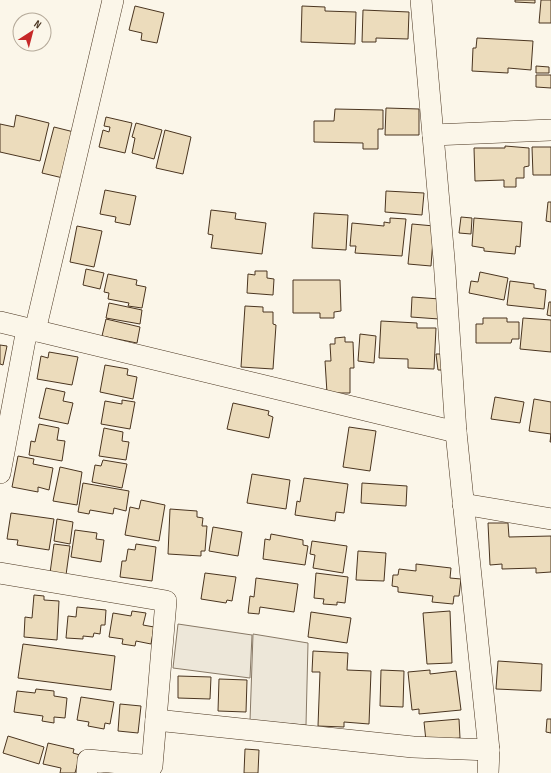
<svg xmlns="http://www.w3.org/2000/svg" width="551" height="773" font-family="'Sofia Sans Condensed',sans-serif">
<rect width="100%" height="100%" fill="#fbf6e9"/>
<g fill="#ede7d9" stroke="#887966">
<path d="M178,624l74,11 -2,43 -77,-10z"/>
<path d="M253,634l55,9 -2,82 -56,-4z"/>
</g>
<g fill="#ecdcbc" stroke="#4a3520">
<path d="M515,0h20v3l-20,-1z"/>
<path d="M541,0h10v23h-12z"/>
<path d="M135,6l29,7 -7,30 -16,-3 1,-7 -13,-3z"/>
<path d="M302,6l23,1v4l31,1 -1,32 -54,-2z"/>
<path d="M363,10l46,2 -1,27 -32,-1v4h-14z"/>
<path d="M477,38l56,3 -2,29 -23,-2v5l-36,-2 1,-23h3z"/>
<path d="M536,66l13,1v6h-13z"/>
<path d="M536,75h15v13l-15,-1z"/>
<path d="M386,108l33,1v26h-34z"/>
<path d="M335,109l48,1v19h-5v20h-15v-6l-49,-1v-21h20z"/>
<path d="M16,115l33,8 -9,38 -40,-9v-28l14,3z"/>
<path d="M106,117l26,6 -7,30 -26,-6 4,-17 6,2 1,-5 -6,-1z"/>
<path d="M136,123l26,7 -8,29 -22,-6 3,-15 -3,-1z"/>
<path d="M54,127l20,5 -11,46 -21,-5z"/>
<path d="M165,130l26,7 -8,37 -27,-6z"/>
<path d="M505,146l24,2v18l-5,1v11h-8v9h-12v-7l-29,1 -1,-33h31z"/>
<path d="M532,147h19v28h-18z"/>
<path d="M105,190l31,6 -6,29 -15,-3 1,-5 -16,-3z"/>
<path d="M386,191l38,2 -2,22 -37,-3z"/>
<path d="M548,202h3v20l-5,-1z"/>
<path d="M211,210l25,3 -1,6 31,4 -4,31 -51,-6 2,-13 -5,-1z"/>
<path d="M314,213l34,2 -2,35 -34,-2z"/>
<path d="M461,217l11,1 -1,16 -12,-1z"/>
<path d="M390,218l16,1 -4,37 -47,-3 1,-7h-6l2,-23 32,3v-4l6,1z"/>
<path d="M474,218l48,4 -2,25 -4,-1 -1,8 -31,-3v-3l-12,-2z"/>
<path d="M412,224l22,2 -3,40 -23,-2z"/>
<path d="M77,226l25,5 -8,36 -24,-5z"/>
<path d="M86,269l18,4 -4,16 -17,-4z"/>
<path d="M255,271h12v7l7,1 -1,16 -26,-2 1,-19 7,1z"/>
<path d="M480,272l28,6 -4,22 -35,-7 2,-12 7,1z"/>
<path d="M108,274l29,6 -1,5 10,2 -4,21 -14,-2 1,-3 -21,-4 1,-6 -5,-1z"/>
<path d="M293,280h47l1,31 -7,1v6h-14v-5h-27z"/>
<path d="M510,281l24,3v4l12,2 -2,19 -37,-4z"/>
<path d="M412,297l28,2 -1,20 -28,-2z"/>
<path d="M549,302h2v14l-4,-1z"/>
<path d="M109,303l33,7 -2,14 -34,-6z"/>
<path d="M245,306l18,1v5h10v12l3,1 -3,44 -32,-2z"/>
<path d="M483,318h24v4h12v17h-7l-1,4h-35v-19h7z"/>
<path d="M523,318l28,2v32l-31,-3z"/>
<path d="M106,319l34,8 -3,16 -35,-7z"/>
<path d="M381,321l36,2v5h19l-2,41 -26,-1v-9l-29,-1z"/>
<path d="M360,334l16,2 -2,27 -16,-2z"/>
<path d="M345,337v5h8l1,26h-4v25h-23l-2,-32h6l-1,-17h5v-6z"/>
<path d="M0,345l7,1 -4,19 -3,-1z"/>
<path d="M49,352l29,5 -6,28 -35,-6 4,-23 7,2z"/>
<path d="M436,354h8l2,16h-8z"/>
<path d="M105,365l23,4 -1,6 10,2 -4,22 -33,-7z"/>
<path d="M46,388l19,4 -2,9 10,2 -5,21 -29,-6z"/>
<path d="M495,397l29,5 -4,21 -29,-4z"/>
<path d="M534,399l17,3v40h-1l1,-8 -22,-3z"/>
<path d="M122,400l13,2 -5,27 -29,-5 4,-23 17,3z"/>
<path d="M233,403l36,8 -1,4 5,2 -4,21 -42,-9z"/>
<path d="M39,424l20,4 -2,12 8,1 -3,20 -33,-6 2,-14 4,1z"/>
<path d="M349,427l27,4 -6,40 -27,-4z"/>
<path d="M104,428l19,4 -1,9 7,1 -3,18 -27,-4z"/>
<path d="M18,456l16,3 -1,5 20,4 -4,22 -11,-3v5l-26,-5z"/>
<path d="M103,460l24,4 -5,24 -30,-6 3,-17 6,1z"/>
<path d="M60,467l22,5 -5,33 -24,-4z"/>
<path d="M252,474l38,6 -4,29 -39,-6z"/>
<path d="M304,478l44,6 -4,29 -8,-1 -1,9 -40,-6 2,-14 3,1z"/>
<path d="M83,483l46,8 -3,20 -12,-3 -1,6 -23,-4 -1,4 -11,-2z"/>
<path d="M362,483l45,3 -1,20 -45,-3z"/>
<path d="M141,500l24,5 -6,36 -34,-6 5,-28 9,2z"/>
<path d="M170,509l27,2v6l6,1 -1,8h5l-2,25h-4v5l-33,-2z"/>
<path d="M11,513l43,6 -5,31 -32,-5 1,-5 -11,-1z"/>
<path d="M57,519l16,3 -3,22 -16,-3z"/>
<path d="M488,523h20l1,14 42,-1v36l-15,1v-5l-34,1v-5l-12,1z"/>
<path d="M213,527l29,5 -4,24 -29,-5z"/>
<path d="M75,530l22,3 -1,6 8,1 -3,22 -30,-5z"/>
<path d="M271,534l32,6v5l5,1 -3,19 -42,-6 2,-20 5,1z"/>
<path d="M312,541l35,5 -4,27 -30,-5 2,-13 -5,-1z"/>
<path d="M54,544l16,2 -4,29 -16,-2z"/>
<path d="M136,544l20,3 -4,34 -32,-4 2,-16h4l2,-12 7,1z"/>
<path d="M358,551l28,2 -2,28 -28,-1z"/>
<path d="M416,564l35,4 -1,10 11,1 -2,17h-5l-1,8 -21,-2 1,-6 -35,-4v-5l-6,-1 1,-11h5l1,-6 17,2z"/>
<path d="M205,573l31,4 -4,24 -5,-1 -1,3 -25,-4z"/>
<path d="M316,573l32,4 -3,26 -8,-1v3l-14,-1 1,-5 -10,-1z"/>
<path d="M256,578l42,6 -4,28 -34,-5 -1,7 -11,-1 2,-17 4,1z"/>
<path d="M34,595l10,1v4l15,1 -2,39 -33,-3 1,-20 7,1z"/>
<path d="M77,607l29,3 -1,15h-4l-1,9 -6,-1 -1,4 -10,-1v3l-17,-1 2,-22 8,1z"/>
<path d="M132,611l14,2 -3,12 11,2 -3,17 -15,-3 -1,5 -13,-2 1,-5 -14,-2 4,-24 18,3z"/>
<path d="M450,611l2,52 -25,1 -4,-51z"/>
<path d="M311,612l40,6 -4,25 -39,-6z"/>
<path d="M23,644l92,12 -4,34 -93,-12z"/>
<path d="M313,651l35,2 -1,17 24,1 -2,53 -25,-2v5l-26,-1 2,-54h-8z"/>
<path d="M498,661l44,3 -1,27 -45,-2z"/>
<path d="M381,670l23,1 -1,36 -23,-1z"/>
<path d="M430,670v4l26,-3 5,39 -42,4v-5l-7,1 -4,-38z"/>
<path d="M178,676l33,1 -1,22 -32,-1z"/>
<path d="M219,679l28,1 -1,32 -28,-1z"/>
<path d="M36,689l18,2v5l13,2 -2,20 -11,-1v6l-12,-2 1,-5 -29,-4 3,-21 18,2z"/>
<path d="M81,697l33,5 -4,22 -5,-1 -1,6 -16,-3 1,-4 -12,-2z"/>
<path d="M120,704l21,2 -3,27 -20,-2z"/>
<path d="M459,719l1,19 -34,3 -2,-19z"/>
<path d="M547,719h4v14l-5,-1z"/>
<path d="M8,736l36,11 -5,17 -36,-11z"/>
<path d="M48,743l26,6 -1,4 7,2 -5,18h-15l1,-5 -18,-4z"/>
<path d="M245,749l14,1 -1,23h-14z"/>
</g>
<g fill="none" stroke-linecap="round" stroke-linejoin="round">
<g stroke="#4a3520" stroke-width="22">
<g id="minor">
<path d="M421,0l23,259 12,173 33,318 -1,23"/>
<path d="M433,135l118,-5"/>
<path d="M0,322l456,110"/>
<path d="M35,331l78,-331"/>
<path d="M0,473l27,-144"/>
<path d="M463,504l88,15"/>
<path d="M0,573l166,28 -14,165 -64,-6 -1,13"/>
<path d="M156,720l257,27 76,3"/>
</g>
</g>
<use href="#minor" stroke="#fbf6e9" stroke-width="21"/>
</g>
<g transform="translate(32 32) rotate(36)"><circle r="19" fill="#fbf6e9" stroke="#b4a999"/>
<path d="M0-3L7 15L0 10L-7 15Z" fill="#c62828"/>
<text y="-6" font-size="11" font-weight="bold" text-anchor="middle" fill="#4a3520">N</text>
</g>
</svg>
